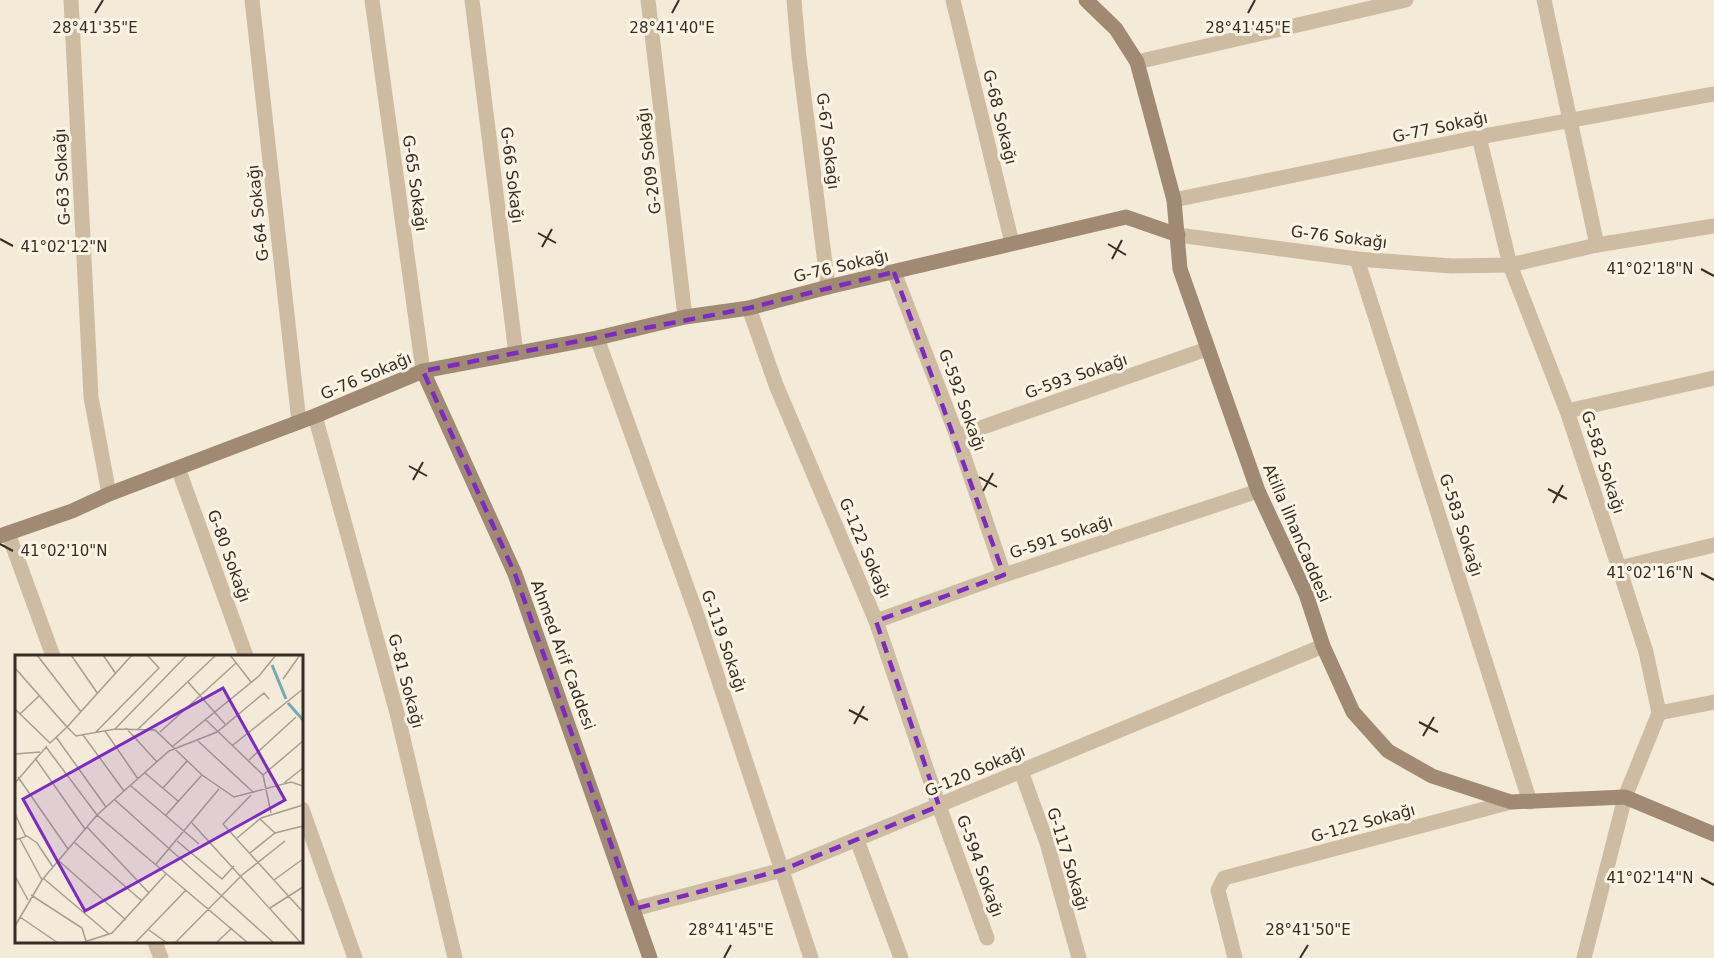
<svg xmlns="http://www.w3.org/2000/svg" width="1714" height="958" font-family="'DejaVu Sans',sans-serif">
<rect width="100%" height="100%" fill="#f4ead8"/>
<g fill="none" stroke-linecap="round" stroke-linejoin="round">
<g stroke="#cdbca2" stroke-width="15">
<path d="M71,0l20,397 18,97"/>
<path d="M252,0l47,422"/>
<path d="M372,0l51,371"/>
<path d="M472,0l44,354"/>
<path d="M648,0l37,317"/>
<path d="M794,0l5,57 29,230"/>
<path d="M953,0l59,243"/>
<path d="M1544,0l53,245"/>
<path d="M1137,62l269,-62"/>
<path d="M1479,137l31,128 57,146 52,157 27,84 13,61 -34,84 -41,161"/>
<path d="M1174,200l305,-63 235,-43"/>
<path d="M1178,235l179,24 95,7 58,-1 87,-20 117,-19"/>
<path d="M1357,259l173,543"/>
<path d="M894,272l63,164 47,139"/>
<path d="M749,308l27,77 100,236 63,185 48,132"/>
<path d="M597,338l101,280 113,340"/>
<path d="M1567,411l147,-33"/>
<path d="M315,416l82,297 58,245"/>
<path d="M957,436l250,-87"/>
<path d="M178,468l68,188"/>
<path d="M8,533l45,123"/>
<path d="M1619,568l95,-23"/>
<path d="M876,621l128,-46 254,-84"/>
<path d="M1659,713l55,-11"/>
<path d="M1021,771l26,72 32,115"/>
<path d="M302,809l53,149"/>
<path d="M857,840l44,118"/>
<path d="M634,909l148,-39 541,-224"/>
<path d="M155,942l6,16"/>
<path d="M1235,958l-17,-68 6,-12 287,-76"/>
</g>
<g stroke="#a18a74" stroke-width="15">
<path d="M1086,0l30,29 21,33 37,138 6,69 78,222 48,103 17,52 30,66 35,39 44,25 79,26 114,-5 89,37"/>
<path d="M423,371l92,203 135,384"/>
<path d="M0,536l72,-25 37,-17 206,-78 108,-45 174,-33 88,-21 64,-9 79,-21 298,-70 52,18"/>
</g>
</g>
<path fill="none" stroke="#7b2cbf" stroke-width="4.5" stroke-dasharray="12 8" stroke-linejoin="round" d="M894,272l110,303 -128,46 63,185 -157,64 -148,39 -119,-335 -92,-203 326,-63z"/>
<path fill="none" stroke="#372d25" stroke-width="2" d="M95,13l8,-13M672,13l7,-13M1248,13l7,-13M538,233l18,10M0,239l13,7M1108,244l18,11M542,247l10,-18M1112,259l10,-19M1701,269l13,7M409,466l18,10M979,477l18,10M413,480l10,-18M1548,489l19,10M983,491l10,-18M1553,503l10,-18M0,544l13,7M1701,573l13,7M849,710l19,10M1419,722l19,10M854,724l10,-18M1423,736l11,-19M1701,878l13,7M724,958l7,-13M1300,958l8,-13"/>
<g text-anchor="middle" dominant-baseline="central" stroke-width="6" stroke-linejoin="round" paint-order="stroke">
<g font-size="16" fill="#372d25" stroke="#fbf4e4">
<text transform="translate(1000 117) rotate(76)">G-68 Sokağı</text>
<text transform="translate(1440 127) rotate(-12)">G-77 Sokağı</text>
<text transform="translate(828 141) rotate(83)">G-67 Sokağı</text>
<text transform="translate(649 161) rotate(-97)">G-209 Sokağı</text>
<text transform="translate(512 175) rotate(83)">G-66 Sokağı</text>
<text transform="translate(62 177) rotate(-93)">G-63 Sokağı</text>
<text transform="translate(415 183) rotate(82)">G-65 Sokağı</text>
<text transform="translate(258 213) rotate(-96)">G-64 Sokağı</text>
<text transform="translate(1339 237) rotate(7)">G-76 Sokağı</text>
<text transform="translate(841 266) rotate(-13)">G-76 Sokağı</text>
<text transform="translate(366 376) rotate(-23)">G-76 Sokağı</text>
<text transform="translate(1076 376) rotate(-19)">G-593 Sokağı</text>
<text transform="translate(962 400) rotate(70)">G-592 Sokağı</text>
<text transform="translate(1603 462) rotate(72)">G-582 Sokağı</text>
<text transform="translate(1461 525) rotate(72)">G-583 Sokağı</text>
<text transform="translate(1297 533) rotate(67)">Atilla İlhanCaddesi</text>
<text transform="translate(1061 537) rotate(-18)">G-591 Sokağı</text>
<text transform="translate(865 548) rotate(67)">G-122 Sokağı</text>
<text transform="translate(229 556) rotate(70)">G-80 Sokağı</text>
<text transform="translate(724 641) rotate(71)">G-119 Sokağı</text>
<text transform="translate(563 655) rotate(70)">Ahmed Arif Caddesi</text>
<text transform="translate(406 681) rotate(75)">G-81 Sokağı</text>
<text transform="translate(975 771) rotate(-23)">G-120 Sokağı</text>
<text transform="translate(1363 823) rotate(-15)">G-122 Sokağı</text>
<text transform="translate(1068 859) rotate(73)">G-117 Sokağı</text>
<text transform="translate(980 866) rotate(70)">G-594 Sokağı</text>
</g>
</g>
<g transform="translate(15 655)">
<rect width="288" height="288" fill="#f4ead8"/>
<path fill="none" stroke="#74a8b4" stroke-width="3" d="M257,10l14,34M273,48l15,17"/>
<path fill="none" stroke="#a89e90" stroke-width="1.5" d="M22,0l44,57M56,0l27,39M88,0l13,19M215,0l21,27M0,13l52,59 65,-72M268,24l17,-24M173,27l37,42M0,54l35,34 17,-16 9,9 39,-7 40,1 47,45 32,22 57,-15 12,4M5,59l19,-18M190,64l58,56 8,38M111,73l31,34M100,74l72,-74M123,74l78,-74M90,76l33,48M145,77l76,-69M80,78l64,-65 -12,-13M68,80l41,56M41,82l50,70M183,86l56,52M218,90l70,-56M158,91l86,-70 17,-21M31,92l51,68 151,128M0,99l25,-2M20,103l50,71M234,105l47,-43M130,118l33,28M248,120l40,-34M3,122l50,72M0,128l32,-37M269,128l19,-15M116,131l68,58M148,133l24,-27M236,140l-28,29 80,88M100,145l159,143M0,159l11,23M151,160l36,-40M245,164l15,14M177,168l109,120M72,172l62,66M222,183l24,-20 42,-13M5,184l22,41M0,185l12,-4 10,7 16,24M162,186l45,38 12,-13M59,187l68,59M235,198l25,-20 28,-7M44,206l67,59M141,209l63,-75M0,221l13,24M28,223l66,56M259,225l29,-21M16,240l51,33 4,13M255,253l33,-21M5,262l38,26M0,271l27,-46 55,-65 72,-64 48,-19 47,-39 5,6M134,275l18,13M66,288l31,-10 54,-59M120,288l51,-53M160,288l67,-68 43,-34M201,288l16,-15"/>
<path fill="#7b2cbf" fill-opacity="0.15" stroke="#7b2cbf" stroke-width="3" d="M208,33l62,112 -200,111 -62,-112z"/>
<rect width="288" height="288" fill="none" stroke="#372d25" stroke-width="3"/>
</g>
<g font-size="15" text-anchor="middle" fill="#372d25" stroke="#fbf4e4" stroke-width="6" stroke-linejoin="round" paint-order="stroke">
<text x="95" y="33">28°41'35"E</text>
<text x="672" y="33">28°41'40"E</text>
<text x="1248" y="33">28°41'45"E</text>
<text x="64" y="252">41°02'12"N</text>
<text x="1650" y="274">41°02'18"N</text>
<text x="64" y="556">41°02'10"N</text>
<text x="1650" y="578">41°02'16"N</text>
<text x="1650" y="883">41°02'14"N</text>
<text x="731" y="935">28°41'45"E</text>
<text x="1308" y="935">28°41'50"E</text>
</g>
</svg>
